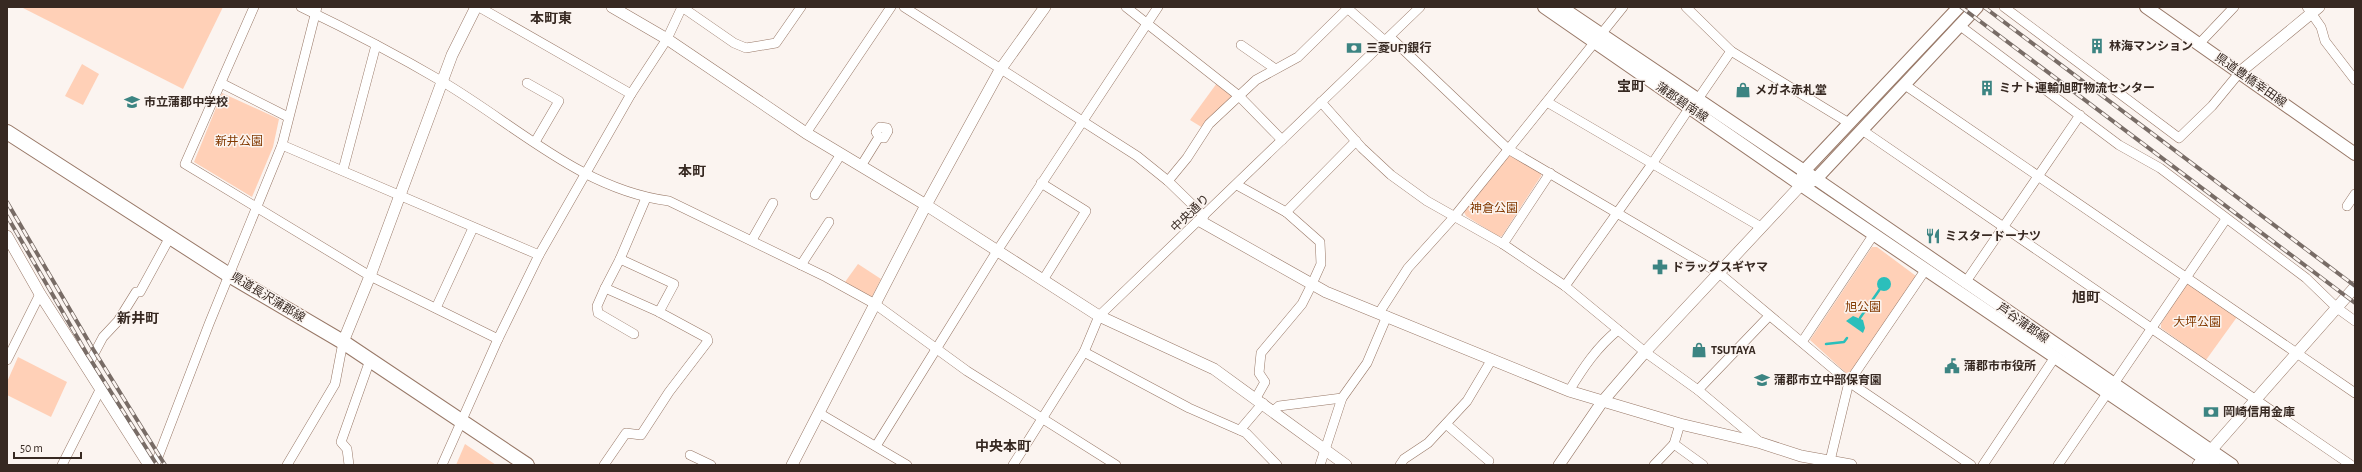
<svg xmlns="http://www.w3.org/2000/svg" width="2362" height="472" font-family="'Alegreya Sans','Noto Sans JP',sans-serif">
<rect width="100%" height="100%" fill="#fbf4f0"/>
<g fill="#ffd0b7">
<path d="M21,7h202l-40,82z"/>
<path d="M82,64l17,10 -16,31 -18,-9z"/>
<path d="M1217,83l21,17 -35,28 -13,-8z"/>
<path d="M222,93l57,26 -6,28 -21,50 -58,-35z"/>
<path d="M1509,155l32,18v3l-39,60 -3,1 -33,-21 -2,-4z"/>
<path d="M1872,247h5l39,29 -64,96 -6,1 -36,-33z"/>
<path d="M858,264l23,15 -9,18 -27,-15z"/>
<path d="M2185,282l52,35 -31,43 -45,-32v-4z"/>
<path d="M18,357l49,25 -16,35 -44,-22v-13z"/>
<path d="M465,444l31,21h-40z"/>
</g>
<g fill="#2bbfbb">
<circle cx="1884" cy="284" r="7"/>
<path d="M1853,316l10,4 2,8 -2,5 -17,-12z"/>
</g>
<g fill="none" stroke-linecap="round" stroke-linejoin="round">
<g stroke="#2bbfbb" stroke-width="2.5">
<path d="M1860,318l20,-29"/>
<path d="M1826,344l18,-2 3,-4"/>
</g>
<g stroke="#987867" stroke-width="10">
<g id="minor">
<path d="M254,7l-69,157 185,112 128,63"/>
<path d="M301,7c48,23 96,48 142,75 73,43 139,108 226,119l157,76 49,27 92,67 149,94"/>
<path d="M479,7l152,87"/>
<path d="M682,7l52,36 12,5 30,-5 25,-36"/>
<path d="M904,7l233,149 31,25 36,35"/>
<path d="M1126,7l113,89 43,44"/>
<path d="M1346,7l39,34"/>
<path d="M1686,7l45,44 118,72"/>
<path d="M2004,7l175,131 33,-32 28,-34"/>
<path d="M2307,7l14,20 4,14 30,39"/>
<path d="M1959,25l160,120 41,23 146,110 31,30 18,13"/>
<path d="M1390,37l118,112 211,124 130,109 122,83"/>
<path d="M2199,44l35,-37"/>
<path d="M1241,45l33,23"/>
<path d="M221,83l67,34"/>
<path d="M527,83l32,18 -24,41"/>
<path d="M1905,85l450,308"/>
<path d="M1698,99l33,-48"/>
<path d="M1321,102l41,46 29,27 36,26 76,43 62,42 80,66 53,38 63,53"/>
<path d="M1547,102l214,125"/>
<path d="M1862,130l489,335"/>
<path d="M806,133l85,-126"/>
<path d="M282,145l257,110"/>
<path d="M861,166l18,-29 -3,-5 4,-5 7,1 1,3 -4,7 -5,-1"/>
<path d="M343,170l33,-125"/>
<path d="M1168,181l19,-23 22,-34 47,-44 42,-23 50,-49"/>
<path d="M1041,183l45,28 -43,69"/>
<path d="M1237,185l49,27 70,-71"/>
<path d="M815,195l26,-41"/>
<path d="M2347,206l8,-12"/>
<path d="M752,240l21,-37"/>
<path d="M1503,244l47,-71"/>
<path d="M620,259l54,25 -15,28"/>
<path d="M801,265l28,-43"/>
<path d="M1965,283l115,-168"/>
<path d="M1565,286l87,-122 38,-57"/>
<path d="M605,288l-8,18 1,7 36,21"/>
<path d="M436,308l37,-80"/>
<path d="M1379,313l29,-45 46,-51 169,-210"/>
<path d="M1802,342l72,-108"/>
<path d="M1084,352l105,56 57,25 31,32"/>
<path d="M7,360l33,-66"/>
<path d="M87,367l16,-30 15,-16 18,-29h4l30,-55"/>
<path d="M2113,385l113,-166"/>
<path d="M1698,390l71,-74"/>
<path d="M1569,391c14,-23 28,-44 49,-61"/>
<path d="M1256,398l9,-16 -6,-9 2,-20 41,-49 10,-20 9,-20 -1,-22 -34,-30"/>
<path d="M1273,411l6,-5 63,-8"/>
<path d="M819,413l88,52"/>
<path d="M1446,424l43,37"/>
<path d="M1680,424l-6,20 29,21"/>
<path d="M1240,430l23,-27"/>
<path d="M876,446l121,-195 161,-244"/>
<path d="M690,455l21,10"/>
<path d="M62,465l39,-77"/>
<path d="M155,465l54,-141 73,-179 35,-138"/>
<path d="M287,465l48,-81 8,-42"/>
<path d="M349,465l-2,-16 -6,-7 29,-82"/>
<path d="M442,465l56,-126 41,-84 92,-161 36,-55 15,-32"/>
<path d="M604,465l22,-32 15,2 28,-43 39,-51 -1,-3 -48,-26 -54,-24 15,-29 26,-61"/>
<path d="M1013,465l71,-113 15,-36 321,-309"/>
<path d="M1320,465l22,-67 25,-35 20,-47"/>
<path d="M1400,465l4,-6 24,-16 39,-42 25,-42"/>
<path d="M1654,465l20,-21"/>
<path d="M1829,465l20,-83 77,-113"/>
<path d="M1983,465l72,-108"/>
<path d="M2058,465l50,-73"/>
</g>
</g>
<g stroke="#987867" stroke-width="12">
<g id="tertiary">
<path d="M612,7l55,32 139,94 120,72 -134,260"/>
<path d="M1045,7l-45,63 -74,135 173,111 115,53 132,96"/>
<path d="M2240,72l79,-65"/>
<path d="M1200,221l126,71 243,99 111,33 81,19 40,13 50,9"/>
<path d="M7,236l33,58 109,171"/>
<path d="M343,342l27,-66 82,-221 24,-48"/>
<path d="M1559,465l43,-63 43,-50 156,-167"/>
<path d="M2198,465l157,-178"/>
</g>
</g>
<g stroke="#987867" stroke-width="14">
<g id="secondary">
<path d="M1544,7l257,178 413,280"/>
<path d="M1561,7l255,172 416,286"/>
<path d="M2146,7l209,147"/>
<path d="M1802,178l2,-7 155,-164"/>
<path d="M1810,182l6,-3 161,-172"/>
</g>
</g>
<g stroke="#987867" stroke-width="16">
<path id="primary" d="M7,132l222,143 114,67 184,123"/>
</g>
<use href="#minor" stroke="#fff" stroke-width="9"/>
<use href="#tertiary" stroke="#fff" stroke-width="11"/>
<use href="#secondary" stroke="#fff" stroke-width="12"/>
<use href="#primary" stroke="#fff" stroke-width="14"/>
<g stroke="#786c66" stroke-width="4">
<g id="rail">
<path d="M1961,7l394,296"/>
<path d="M1984,7l371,279"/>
<path d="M7,202l86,147 72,116"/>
<path d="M7,216l80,138 70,111"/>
</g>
</g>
<use href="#rail" stroke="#fbf4f0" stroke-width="2.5" stroke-dasharray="8" stroke-linecap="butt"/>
</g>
<defs>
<g id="building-bare" transform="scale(1.2)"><path d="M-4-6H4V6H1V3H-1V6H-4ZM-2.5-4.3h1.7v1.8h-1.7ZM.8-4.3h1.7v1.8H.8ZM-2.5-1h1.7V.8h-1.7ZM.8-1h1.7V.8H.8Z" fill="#3c8482" stroke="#fbf4f0" stroke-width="2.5" paint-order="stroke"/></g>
<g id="bank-bare" transform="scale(1.2)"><path d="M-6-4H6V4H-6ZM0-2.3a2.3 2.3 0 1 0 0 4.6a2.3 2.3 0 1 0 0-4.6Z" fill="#3c8482" stroke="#fbf4f0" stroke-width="2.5" paint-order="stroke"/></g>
<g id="shop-bare" transform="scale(1.2)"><path d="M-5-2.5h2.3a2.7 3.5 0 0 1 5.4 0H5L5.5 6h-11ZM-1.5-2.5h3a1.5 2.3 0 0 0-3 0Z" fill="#3c8482" stroke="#fbf4f0" stroke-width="2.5" paint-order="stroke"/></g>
<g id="school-bare" transform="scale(1.2)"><path d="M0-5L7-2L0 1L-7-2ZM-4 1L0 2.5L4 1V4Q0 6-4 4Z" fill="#3c8482" stroke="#fbf4f0" stroke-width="2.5" paint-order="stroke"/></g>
<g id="restaurant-bare" transform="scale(1.2)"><path d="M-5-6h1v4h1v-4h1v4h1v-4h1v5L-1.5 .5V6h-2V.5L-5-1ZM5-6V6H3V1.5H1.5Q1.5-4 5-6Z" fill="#3c8482" stroke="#fbf4f0" stroke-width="2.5" paint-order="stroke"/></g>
<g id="pharmacy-bare" transform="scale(1.2)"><path d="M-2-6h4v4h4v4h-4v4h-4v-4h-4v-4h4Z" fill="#3c8482" stroke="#fbf4f0" stroke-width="2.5" paint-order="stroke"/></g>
<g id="civic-bare" transform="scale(1.2)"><path d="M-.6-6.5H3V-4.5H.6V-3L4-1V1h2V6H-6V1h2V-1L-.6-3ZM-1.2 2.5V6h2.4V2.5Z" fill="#3c8482" stroke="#fbf4f0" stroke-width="2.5" paint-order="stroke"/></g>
</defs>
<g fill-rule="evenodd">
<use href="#building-bare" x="2097" y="46"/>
<use href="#bank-bare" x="1354" y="48"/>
<use href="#building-bare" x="1987" y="88"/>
<use href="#shop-bare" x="1743" y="90"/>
<use href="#school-bare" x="132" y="102"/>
<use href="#restaurant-bare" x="1933" y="236"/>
<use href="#pharmacy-bare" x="1660" y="267"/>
<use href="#shop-bare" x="1699" y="350"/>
<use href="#civic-bare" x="1952" y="366"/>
<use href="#school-bare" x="1762" y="380"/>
<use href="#bank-bare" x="2211" y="412"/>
</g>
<g text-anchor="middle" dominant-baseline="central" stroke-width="3" stroke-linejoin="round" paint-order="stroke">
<g font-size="12" font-weight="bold" fill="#372922" stroke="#fbf4f0" text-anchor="start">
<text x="2109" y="46">林海マンション</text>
<text x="1366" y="48">三菱UFJ銀行</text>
<text x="1999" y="88">ミナト運輸旭町物流センター</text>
<text x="1755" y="90">メガネ赤札堂</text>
<text x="144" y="102">市立蒲郡中学校</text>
<text x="1945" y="236">ミスタードーナツ</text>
<text x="1672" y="267">ドラッグスギヤマ</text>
<text x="1711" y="350">TSUTAYA</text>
<text x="1964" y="366">蒲郡市市役所</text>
<text x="1774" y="380">蒲郡市立中部保育園</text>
<text x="2223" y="412">岡崎信用金庫</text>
</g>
<g font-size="12" fill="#372922" stroke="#fbf4f0">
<text transform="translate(2251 80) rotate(35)">県道豊橋幸田線</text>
<text transform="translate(1682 102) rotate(34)">蒲郡碧南線</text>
<text transform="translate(1190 213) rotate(-44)">中央通り</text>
<text transform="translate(268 297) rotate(31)">県道長沢蒲郡線</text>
<text transform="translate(2023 323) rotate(35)">芦谷蒲郡線</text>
</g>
<g font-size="12" fill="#823900" stroke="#fbf4f0">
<text x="239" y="141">新井公園</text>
<text x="1494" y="208">神倉公園</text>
<text x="1863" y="307">旭公園</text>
<text x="2197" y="322">大坪公園</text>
</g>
<g font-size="14" font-weight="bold" fill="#372922" stroke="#fbf4f0">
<text x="551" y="19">本町東</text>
<text x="1631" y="87">宝町</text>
<text x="692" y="172">本町</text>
<text x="2086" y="298">旭町</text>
<text x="138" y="319">新井町</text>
<text x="1003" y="447">中央本町</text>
</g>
</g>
<rect width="2362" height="472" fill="none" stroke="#372922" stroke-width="16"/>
<path d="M14 452v6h67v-6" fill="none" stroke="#372922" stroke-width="2"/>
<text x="20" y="452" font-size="12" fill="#372922" stroke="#fbf4f0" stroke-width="3" paint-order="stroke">50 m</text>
</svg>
